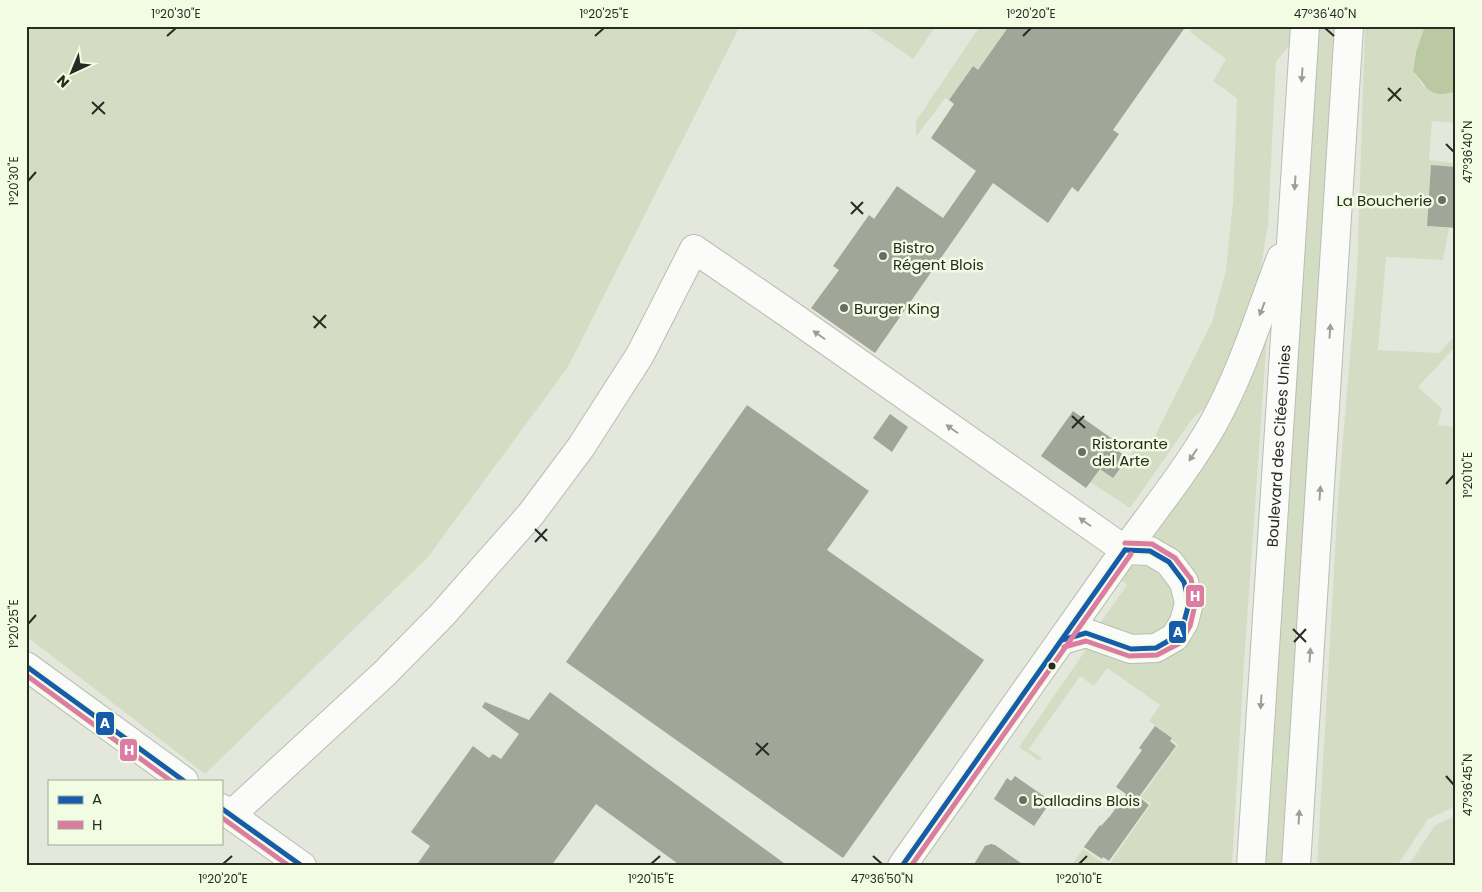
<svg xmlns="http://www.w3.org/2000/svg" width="1482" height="892" font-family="Poppins,sans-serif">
<rect width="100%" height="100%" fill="#e4e8dc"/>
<g fill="#d4ddc4">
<path d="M26,26h714l-172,341 -140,190 -223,217 -179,-138z"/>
<path d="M865,26h71l-23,33z"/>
<path d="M980,26h29l-31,44 -6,-3 -23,33 -4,-2 -29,39v-16z"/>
<path d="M1195,26h99l-1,14 -17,22 -8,163 -10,59 -43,115 -22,19 -63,90 -40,-26 10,-13 13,9 31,-41 8,5 60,-120 14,-52 7,-69 4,-103 -24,-17 13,-22 -36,-27z"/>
<path d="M1316,26h21l-53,840h-21z"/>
<path d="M1365,26h60l-9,26 -3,19 10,15 30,6 3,-1v32l-24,-2 -3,39 27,3v4l-25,-1 -4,60 22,2 -6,32 -57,-3 -8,93 61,3 17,-18v11l-38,41 24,22 -4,16 18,2v379l-28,13 -31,47h-80l21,-366 19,-228z"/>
<path d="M1267,336l-23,327 -12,203h-161l12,-17 25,17 43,-62 -10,-7 37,-52 -7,-5 1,-2 -23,-17 11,-16 -53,-37 -13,18 -14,-10 -51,73 14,10 -5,1 -19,-13 68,-99 8,-3 43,18 24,-3 36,-40 -50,-81z"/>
<path d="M1131,566h17l19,14 8,23 -6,22 -21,13 -18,-1 -30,-14 27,-38 -10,-9z"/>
<path d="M1456,816v50h-48l27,-41z"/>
</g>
<path fill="#bbc9a2" d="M1425,26h31v65c-26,9 -28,-3 -43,-20l3,-19z"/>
<g fill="#a1a698">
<path d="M1009,26h177l-73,104 6,4 -41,58 -6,-5 -24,36 -55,-40 -118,170 -64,-45 28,-38 -6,-4 36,-51 5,4 23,-33 46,32 33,-47 -45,-33 23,-34 -5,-4 24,-34 5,4z"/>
<path d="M1431,165l25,2v61l-29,-2z"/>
<path d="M747,405l122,86 -42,59 157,110 -141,198 -277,-196z"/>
<path d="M1073,411l45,32 -4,5 14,10 -15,20 -13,-9 -14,19 -45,-32z"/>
<path d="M890,414l18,13 -16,25 -19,-14z"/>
<path d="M550,692l94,69 144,105h-107l-85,-62 -45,62h-135l14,-20 -19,-14 62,-86 16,12 4,-4 8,5 18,-25 -37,-27 3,-5 44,18z"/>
<path d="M1155,726l17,12 -2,3 6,5 -37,51 10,8 -40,56 -6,-4 -1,2 -18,-12 16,-22 1,1 9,-10 16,-22 -10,-7 26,-37 -3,-2z"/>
<path d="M1015,776l36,25 -17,25 -40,-27 13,-21 4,3z"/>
<path d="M991,844l4,1 30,21h-52l12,-20z"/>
</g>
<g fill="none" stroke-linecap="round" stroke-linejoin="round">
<g stroke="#b9bdb2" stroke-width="30">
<g id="minor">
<path d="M26,666l158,115"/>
<path d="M221,808l81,58"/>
<path d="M231,815l153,-141 58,-59 89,-101 50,-67 59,-92 54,-106 95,65 336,236 25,1 19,11 15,20 5,21 -5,19 -9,15 -19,11 -25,1 -45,-16 -24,7"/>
<path d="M902,866l223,-316"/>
</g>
</g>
<g stroke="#b9bdb2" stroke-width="30">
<g id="major">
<path d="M1125,550c30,-41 63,-82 88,-126 29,-52 47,-111 68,-166"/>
<path id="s1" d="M1251,866l54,-840"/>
<path d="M1296,866l53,-840"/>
</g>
</g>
<use href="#minor" stroke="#fbfcfa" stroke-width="28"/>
<use href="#major" stroke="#fbfcfa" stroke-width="28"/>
<g stroke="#f2fce3" stroke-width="9">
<g id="bus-1">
<path d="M1062,640l24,-7 45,16 25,-1 19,-11 9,-15 5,-19 -5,-21 -15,-20 -19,-11 -25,-1"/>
<path d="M26,666l158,115"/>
<path d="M221,808l81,58"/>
<path d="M902,866l223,-316"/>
</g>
</g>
<g stroke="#f2fce3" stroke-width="9">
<g id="bus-2">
<path d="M1064,647l22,-6 43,15 28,-1 23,-12 10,-17 6,-25 -5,-22 -16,-21 -23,-14 -27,-1"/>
<path d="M26,675l145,106"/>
<path d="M221,817l68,49"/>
<path d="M911,866l220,-312"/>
</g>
</g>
<use href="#bus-1" stroke="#175bab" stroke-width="5"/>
<use href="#bus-2" stroke="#dc7ca2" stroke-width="5"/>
</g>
<defs><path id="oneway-solid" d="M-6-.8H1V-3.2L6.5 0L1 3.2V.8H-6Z" transform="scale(1.25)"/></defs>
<g fill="#9c9e99">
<use href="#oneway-solid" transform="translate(1302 75) rotate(94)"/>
<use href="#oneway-solid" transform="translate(1295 183) rotate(94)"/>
<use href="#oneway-solid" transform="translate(1262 309) rotate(111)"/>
<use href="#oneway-solid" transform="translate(1330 331) rotate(-86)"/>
<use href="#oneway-solid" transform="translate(819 335) rotate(-145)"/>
<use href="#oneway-solid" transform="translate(952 429) rotate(-145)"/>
<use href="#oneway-solid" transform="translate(1193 455) rotate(123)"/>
<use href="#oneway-solid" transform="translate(1320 493) rotate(-86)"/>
<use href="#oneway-solid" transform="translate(1085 522) rotate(-145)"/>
<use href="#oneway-solid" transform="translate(1310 655) rotate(-86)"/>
<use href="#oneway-solid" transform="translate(1261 702) rotate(94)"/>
<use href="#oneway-solid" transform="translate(1299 817) rotate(-86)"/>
</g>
<path fill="none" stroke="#272b22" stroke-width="2" d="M1325,28l9,8M167,36l9,-8M595,36l9,-8M1023,36l8,-8M1388,88l13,13M1388,101l13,-13M92,102l13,12M92,114l12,-12M1446,144l8,8M28,181l8,-9M851,202l12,12M851,214l12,-12M313,316l13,12M314,328l12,-13M1072,416l13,12M1072,428l12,-12M1446,484l8,-9M535,529l12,12M535,542l12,-13M28,624l8,-9M1293,629l13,13M1294,642l12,-13M756,743l13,12M756,755l12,-12M1446,776l8,9M873,856l9,8M223,864l9,-8M651,864l9,-8M1079,864l8,-8"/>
<g fill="#696d63" stroke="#f2fce3" stroke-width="2">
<circle cx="1442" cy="200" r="5"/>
<circle cx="883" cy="256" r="5"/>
<circle cx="844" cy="308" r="5"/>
<circle cx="1082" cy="452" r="5"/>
<circle cx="1023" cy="800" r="5"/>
</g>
<circle fill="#272b22" stroke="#f2fce3" stroke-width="2" cx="1052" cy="666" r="4.5"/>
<g text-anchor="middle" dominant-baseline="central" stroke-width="5" stroke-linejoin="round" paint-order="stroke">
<g font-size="15" fill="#272b22" stroke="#f2fce3" text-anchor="start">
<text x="1432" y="200" text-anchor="end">La Boucherie</text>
<text x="893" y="247">Bistro<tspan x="893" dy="17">Régent Blois</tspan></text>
<text x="854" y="308">Burger King</text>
<text x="1092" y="443">Ristorante<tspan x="1092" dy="17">del Arte</tspan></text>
<text x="1033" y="800">balladins Blois</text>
</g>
<g font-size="15" fill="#272b22" stroke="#f2fce3">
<text stroke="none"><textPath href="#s1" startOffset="421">Boulevard des Citées Unies</textPath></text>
</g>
</g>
<g stroke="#f2fce3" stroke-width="2">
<rect x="1185" y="584" width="20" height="24" rx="5" fill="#dc7ca2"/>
<rect x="1168" y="620" width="19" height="24" rx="5" fill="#175bab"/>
<rect x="95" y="711" width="20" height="25" rx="5" fill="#175bab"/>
<rect x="119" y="738" width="19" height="24" rx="5" fill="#dc7ca2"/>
</g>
<g font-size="14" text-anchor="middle" font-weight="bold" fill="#fff">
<text x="1195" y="601">H</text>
<text x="1178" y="637">A</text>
<text x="105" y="728">A</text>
<text x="129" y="755">H</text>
</g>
<rect width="1482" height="892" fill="none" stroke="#f2fce3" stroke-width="55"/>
<rect x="48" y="780" width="175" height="65" fill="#f2fce3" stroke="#a1a896"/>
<rect x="58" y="796" width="25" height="8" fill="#175bab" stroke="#a1a896"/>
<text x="92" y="804" font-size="15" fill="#272b22">A</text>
<rect x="58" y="821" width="25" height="8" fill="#dc7ca2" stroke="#a1a896"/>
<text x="92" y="830" font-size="15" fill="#272b22">H</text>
<g transform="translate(72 72) rotate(224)" stroke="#f2fce3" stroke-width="4" paint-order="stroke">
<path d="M0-4L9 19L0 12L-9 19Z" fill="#272b22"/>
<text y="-8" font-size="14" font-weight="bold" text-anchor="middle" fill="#272b22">N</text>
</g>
<rect x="28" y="28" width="1426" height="836" fill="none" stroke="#272b22" stroke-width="2"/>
<g font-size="12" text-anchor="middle" fill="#272b22">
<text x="176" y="18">1°20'30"E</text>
<text x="604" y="18">1°20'25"E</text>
<text x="1031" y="18">1°20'20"E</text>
<text x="1325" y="18">47°36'40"N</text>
<text transform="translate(1468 152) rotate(-90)" y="4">47°36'40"N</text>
<text transform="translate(14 181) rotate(-90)" y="4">1°20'30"E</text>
<text transform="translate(1468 475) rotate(-90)" y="4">1°20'10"E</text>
<text transform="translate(14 624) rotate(-90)" y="4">1°20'25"E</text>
<text transform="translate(1468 785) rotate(-90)" y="4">47°36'45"N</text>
<text x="223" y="883">1°20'20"E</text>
<text x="651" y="883">1°20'15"E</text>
<text x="882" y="883">47°36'50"N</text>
<text x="1079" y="883">1°20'10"E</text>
</g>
</svg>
